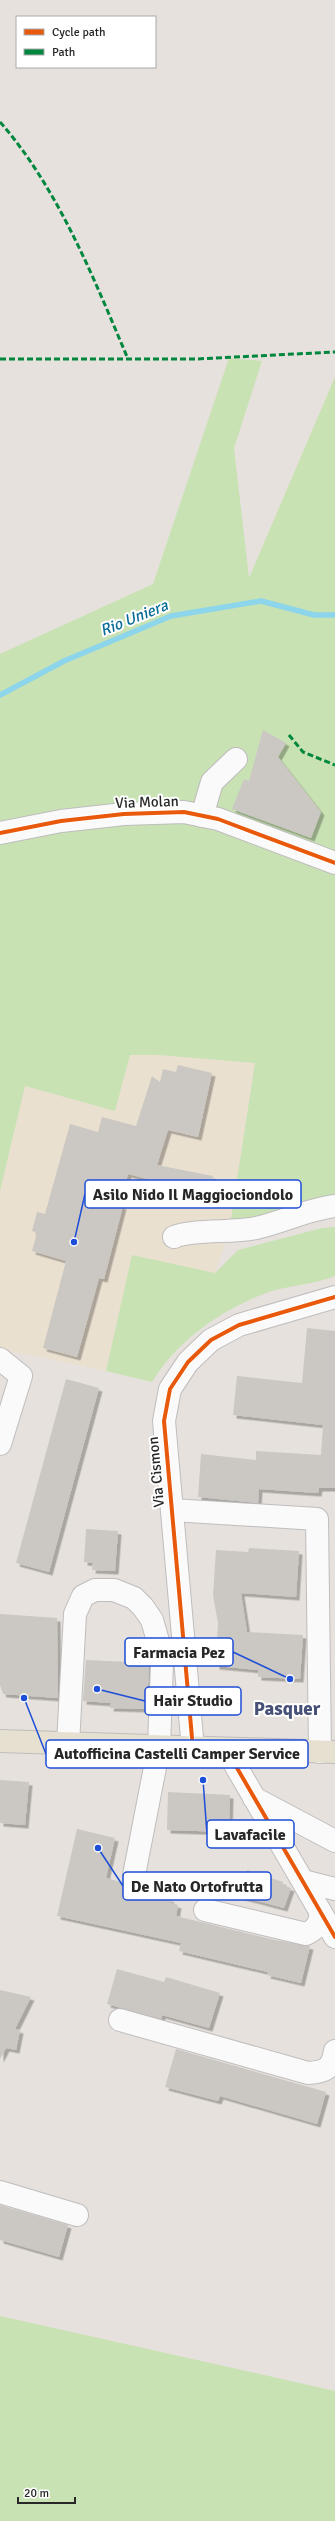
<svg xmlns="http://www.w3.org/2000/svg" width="335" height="2521" font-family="Signika,sans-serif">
<defs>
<filter id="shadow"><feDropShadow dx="3.5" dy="3.5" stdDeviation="0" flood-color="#0004"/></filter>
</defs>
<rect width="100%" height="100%" fill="#e6e1dc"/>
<path fill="#eae0d0" d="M130,1055h29l96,8 -26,169 -14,41 -83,-17 -26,115 -106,-22v-158l25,-105 89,25z"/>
<g fill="#c8e2b3">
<path d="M229,358l33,3 -28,87 15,130 86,-201v829l-106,26 26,-169 -96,-8h-29l-15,56 -90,-25 -25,105v-537l153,-70z"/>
<path d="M335,1227v49c-22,9 -47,9 -69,17 -46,18 -88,47 -114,89l-46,-11 26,-116 83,18 23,-23 84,-22z"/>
<path d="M0,2316l335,75v130h-335z"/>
</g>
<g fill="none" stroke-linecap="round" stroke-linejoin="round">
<path stroke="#8cd5eb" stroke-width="5.5" d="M0,695l64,-34 107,-45 90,-15 53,14h21"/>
</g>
<g fill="#cbc7c3" filter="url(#shadow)">
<path d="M263,730l23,13 -8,14 43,55 -10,26 -79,-29 12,-30 5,2z"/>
<path d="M178,1065l34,8 -14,64 -30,-7 -11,35 56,11 -5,19 -80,-21 -8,31 3,1 -19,73 -5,-1 -22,79 -34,-9 23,-87 -34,-10 5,-18 -5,-2 5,-19 8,2 25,-90 28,8 4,-15 34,9 16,-50 8,6 3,-13 13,3z"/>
<path d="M307,1328l28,3v157h-16l-1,5 -59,-4 -1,14 -60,-6 3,-43 55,6v-9l65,4 2,-30 -90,-10 4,-39 65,7z"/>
<path d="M66,1379l33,9 -50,184 -33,-9z"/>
<path d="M86,1529l32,2 -3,40 -23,-1 1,-7 -9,-1z"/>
<path d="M249,1548l50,3 -3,46 -55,-4 6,39 56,3 -3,44 -42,-2v-7l-42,-4 2,-43 -5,-28 3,-45 32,2z"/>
<path d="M0,1614l57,4 1,80 -55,-4 -3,-9z"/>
<path d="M86,1660l63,3 -2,46 -37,-1 1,-5 -28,-2z"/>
<path d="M0,1780l29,2 -4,43 -25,-2z"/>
<path d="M168,1792l62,3 -1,37 -62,-2z"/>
<path d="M77,1829l38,9 -9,40 18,5 1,6 46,10v4l7,2 -2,11 99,24 35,6 -9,37 -34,-8 1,-3 -89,-21 2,-8 -124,-27z"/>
<path d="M247,1870l36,12 -1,3 9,3 -7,20 -46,-12z"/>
<path d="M117,1969l47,13 2,-5 54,16 -11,35 -47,-13 -1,4 -54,-15z"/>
<path d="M0,1990l31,7 -16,32 5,1 -4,20 -10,-2 -6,11z"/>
<path d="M176,2049l150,43 -9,32 -97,-28 -2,5 -53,-14z"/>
<path d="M0,2205l68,20 -9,32 -59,-17z"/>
</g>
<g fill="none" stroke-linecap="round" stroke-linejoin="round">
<g stroke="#bfbdbe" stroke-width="24">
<g id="minor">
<path d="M202,816l10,-34 24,-23"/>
<path d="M0,833l61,-12 63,-7 60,-2 34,7 117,44"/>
<path d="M174,1237c19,-8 58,-4 82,-9 27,-6 49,-18 79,-22"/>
<path d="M0,1359l21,17 -21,68"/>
<path d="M172,1510l145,9 3,233"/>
<path d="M68,1744l7,-130 8,-18 12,-6h19l20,8 9,9 9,13 6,21 4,22 -3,84 -25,128"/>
<path d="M193,1749l-29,-328 6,-32 18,-27 23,-22 28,-15 96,-28"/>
<path d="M226,1749l109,188"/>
<path d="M254,1798l81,43"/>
<path d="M303,1881l32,8"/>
<path d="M205,1910l101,24c11,-5 13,-10 15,-21"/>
<path d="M120,2020l188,53c17,-1 24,-4 27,-22"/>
<path d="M0,2192l77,23"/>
</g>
</g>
<g stroke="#bfbdbb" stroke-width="24">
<path id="major" d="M0,1741l335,11"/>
</g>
<use href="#minor" stroke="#fbfafa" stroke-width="22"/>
<use href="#major" stroke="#e6e0d1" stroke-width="22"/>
<g stroke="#00873e" stroke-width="3" stroke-dasharray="6 3" stroke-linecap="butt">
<path d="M0,122c58,66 94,157 128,237"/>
<path d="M0,359h196l139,-7"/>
<path d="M289,735l14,17 32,13"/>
</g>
<g stroke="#fff" stroke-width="6">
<g id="cycleway">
<path d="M0,833l61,-12 63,-7 60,-2 34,7 117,44"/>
<path d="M193,1749l-29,-328 6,-32 18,-27 23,-22 28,-15 96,-28"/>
<path d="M226,1749l109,188"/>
</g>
</g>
<use href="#cycleway" stroke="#e8590c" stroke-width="4"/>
</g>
<g text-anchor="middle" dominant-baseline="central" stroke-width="4" stroke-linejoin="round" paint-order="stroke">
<g font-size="15" fill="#272727" stroke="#fff">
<text transform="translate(147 802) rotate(-2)">Via Molan</text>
<text transform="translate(156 1472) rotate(-95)">Via Cismon</text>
</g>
<g font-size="16" font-style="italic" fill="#0a6c98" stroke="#fff">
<text transform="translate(134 618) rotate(-22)">Rio Uniera</text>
</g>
<g font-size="19" font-weight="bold" fill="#475178" stroke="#fff">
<text x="287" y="1709">Pasquer</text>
</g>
</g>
<path fill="none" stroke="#1d4ed8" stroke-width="1.5" d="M74 1242L85 1194M290 1679L233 1652M97 1689L145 1701M24 1698L46 1754M203 1780L207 1834M98 1848L123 1886"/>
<g fill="#1d4ed8" stroke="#fff" stroke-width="1.5">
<circle cx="74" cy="1242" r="4"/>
<circle cx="290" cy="1679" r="4"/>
<circle cx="97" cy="1689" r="4"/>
<circle cx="24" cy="1698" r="4"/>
<circle cx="203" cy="1780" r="4"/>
<circle cx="98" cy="1848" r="4"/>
</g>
<g fill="#fff" stroke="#1d4ed8" stroke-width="1.5">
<rect x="85" y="1180" width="216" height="28" rx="4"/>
<rect x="125" y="1638" width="108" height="28" rx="4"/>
<rect x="145" y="1687" width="96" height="28" rx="4"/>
<rect x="46" y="1740" width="262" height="28" rx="4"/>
<rect x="207" y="1820" width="87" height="28" rx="4"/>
<rect x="123" y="1872" width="148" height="28" rx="4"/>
</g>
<g font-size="16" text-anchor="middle" font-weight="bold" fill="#272727">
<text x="193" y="1200">Asilo Nido Il Maggiociondolo</text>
<text x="179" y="1658">Farmacia Pez</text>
<text x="193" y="1706">Hair Studio</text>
<text x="177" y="1759">Autofficina Castelli Camper Service</text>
<text x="250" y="1840">Lavafacile</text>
<text x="197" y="1892">De Nato Ortofrutta</text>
</g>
<rect x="16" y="16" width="140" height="52" fill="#ffffff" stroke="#a9a9a9"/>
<rect x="24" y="29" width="20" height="6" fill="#e8590c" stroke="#a9a9a9"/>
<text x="52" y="36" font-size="12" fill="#272727">Cycle path</text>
<rect x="24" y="49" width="20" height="6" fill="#00873e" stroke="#a9a9a9"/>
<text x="52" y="56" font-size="12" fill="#272727">Path</text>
<path d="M18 2497v6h57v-6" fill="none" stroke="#272727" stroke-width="2"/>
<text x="24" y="2497" font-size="12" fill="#272727" stroke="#ffffff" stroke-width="3" paint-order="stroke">20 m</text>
</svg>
